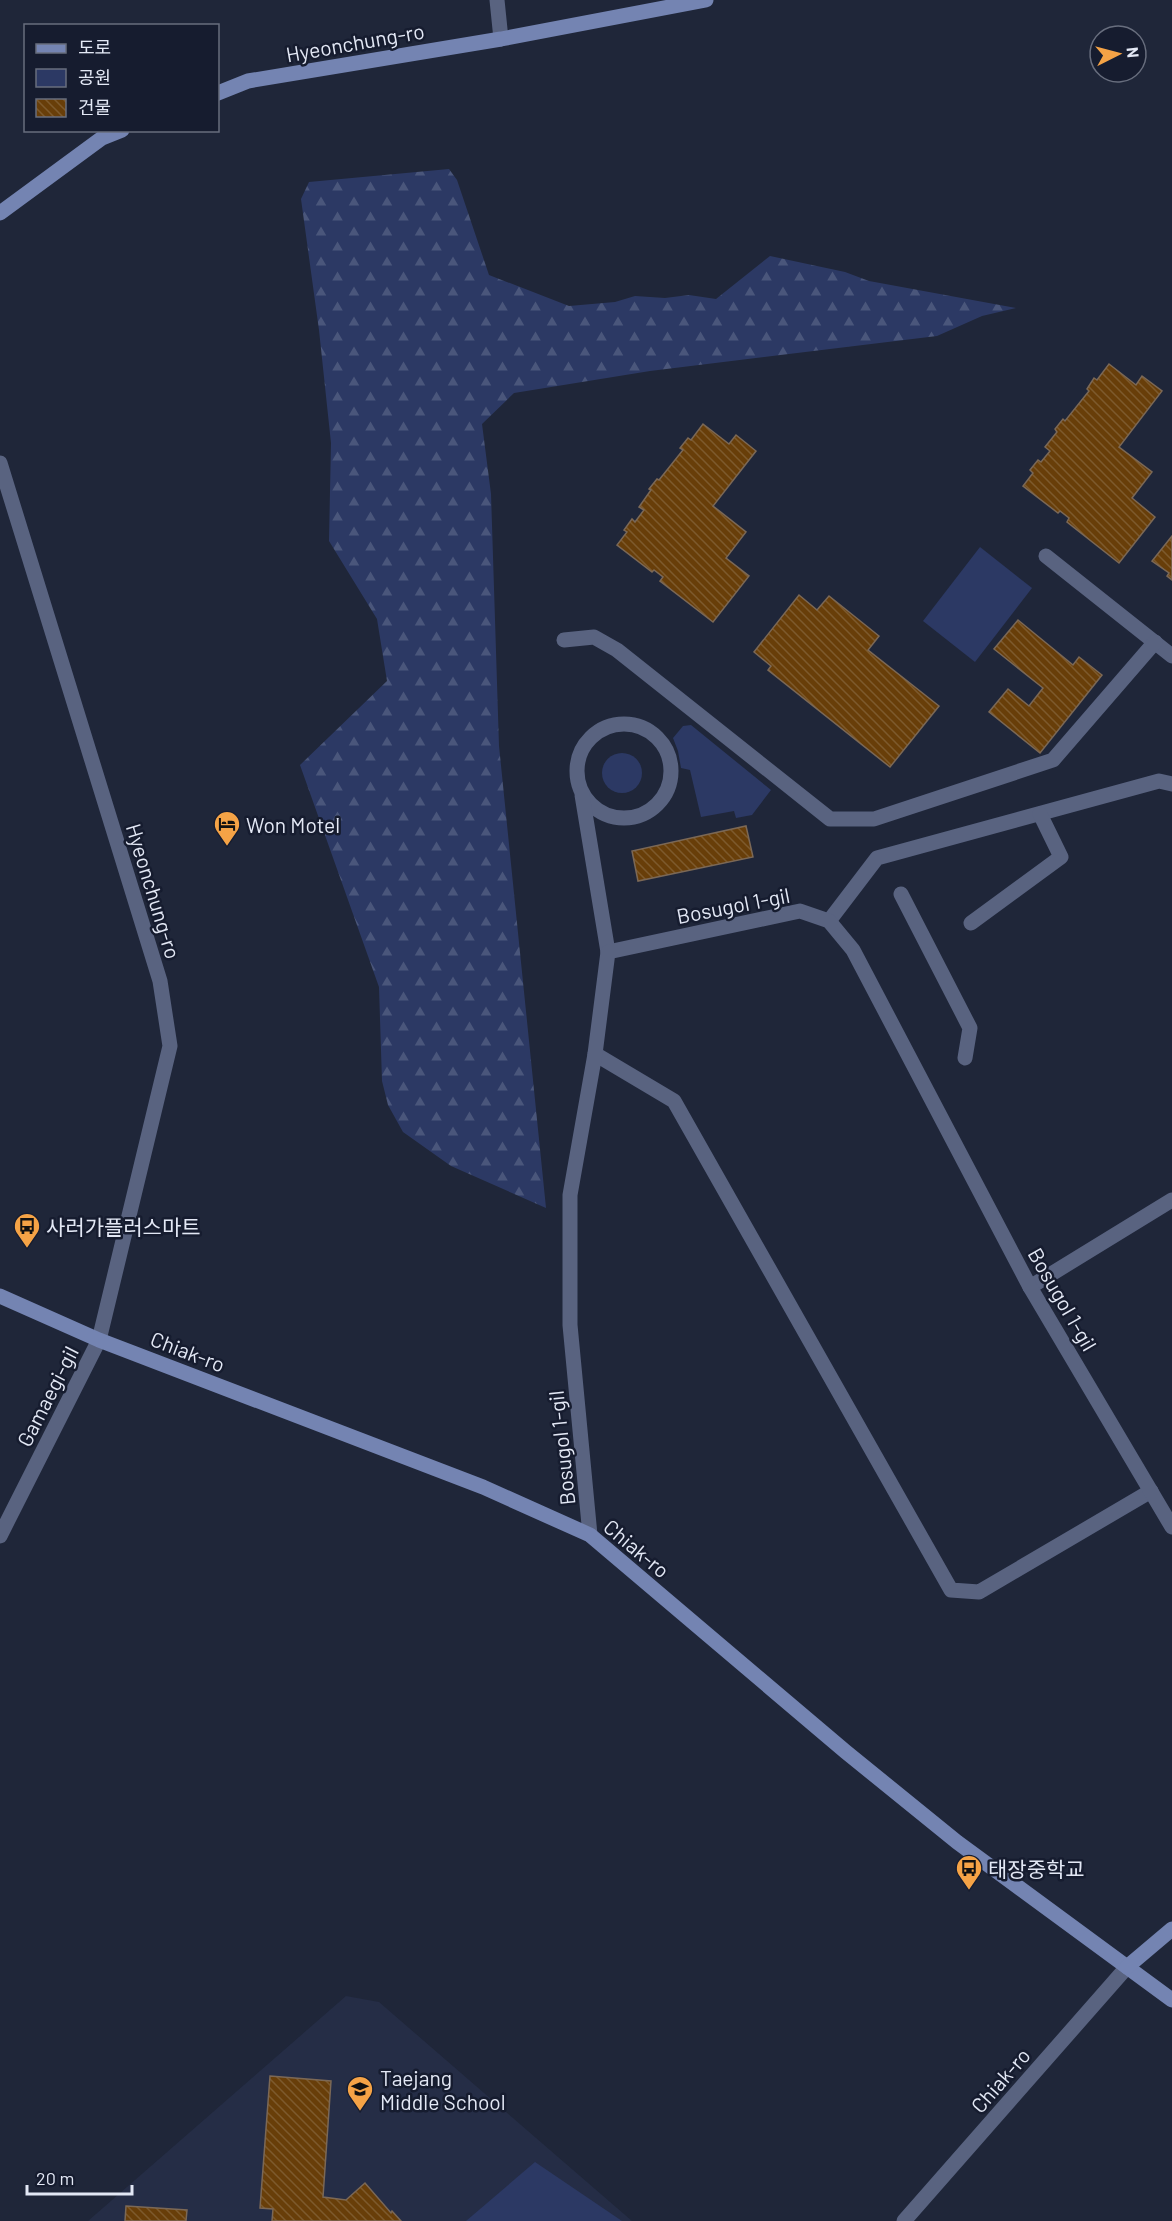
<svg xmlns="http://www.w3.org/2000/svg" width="1172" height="2221" font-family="Barlow,'Noto Sans KR',sans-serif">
<defs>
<pattern id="forest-firs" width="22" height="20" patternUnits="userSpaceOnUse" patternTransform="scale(1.5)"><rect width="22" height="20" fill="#2c3964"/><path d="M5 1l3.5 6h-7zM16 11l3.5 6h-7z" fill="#4a567b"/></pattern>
<pattern id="building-back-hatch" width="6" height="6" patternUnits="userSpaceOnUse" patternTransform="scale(1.5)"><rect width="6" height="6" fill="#683e09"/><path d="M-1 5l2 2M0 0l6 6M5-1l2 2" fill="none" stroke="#7d5a2d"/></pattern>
</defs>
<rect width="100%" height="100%" fill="#1f2639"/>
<path fill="#252d46" d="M346,1996l33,6 253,219h-544z"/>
<g fill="#2c3964">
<path d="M980,547l52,41 -57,74 -52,-41z"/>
<path d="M691,725l80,65 -19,25 -16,3 -2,-7 -33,6 -11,-47 -9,-2 -3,-17 -5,-13 10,-12z"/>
<circle cx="622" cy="773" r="20"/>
<path d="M535,2162l87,59h-156z"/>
</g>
<path fill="url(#forest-firs)" d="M449,169l8,11 32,95 80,31 46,-4 20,-6 30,2 24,-3 27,4 54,-43 75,16 24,9 147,27 -34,8 -45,20 -287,35 -136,22 -32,31 9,70 8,252 47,462 -95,-42 -48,-34 -15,-27 -6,-24 -3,-94 -79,-222 87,-84 -10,-62 -48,-78 2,-98 -12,-113 -18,-131 8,-17z"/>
<g fill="url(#building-back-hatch)" stroke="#7b6856" stroke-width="1.5">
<path d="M1109,364l27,21 6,-9 20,15 -43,56 33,25 -20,26 23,19 -36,46 -52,-41 2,-4 -9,-7 -2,2 -35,-27 10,-13 -3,-3 8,-10 3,2 9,-11 -5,-4 12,-15 -2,-3 8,-10 2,2 24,-30 -2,-2 7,-11 3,2z"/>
<path d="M703,424l26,20 7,-9 20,16 -43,55 33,26 -20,26 23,18 -36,46 -53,-41 3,-4 -9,-7 -2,2 -35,-27 10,-13 -3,-2 8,-11 3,3 9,-12 -5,-3 12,-17 -2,-1 8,-10 2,1 24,-30 -3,-2 8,-10 3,2z"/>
<path d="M1172,536v44l-5,-4 2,-3 -17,-12z"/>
<path d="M799,595l18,15 12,-14 50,40 -11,14 71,56 -49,61 -122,-97 3,-4 -17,-14z"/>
<path d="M1018,620l55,45 6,-8 23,18 -62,78 -51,-41 19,-23 21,17 14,-18 -49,-39z"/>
<path d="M746,826l7,31 -115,24 -6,-30z"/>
<path d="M270,2076l61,5 -8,116 23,3 19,-17 26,30 1,-2 9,10h-129l1,-12 -13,-1z"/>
<path d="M126,2206l61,4 -1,11h-61z"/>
</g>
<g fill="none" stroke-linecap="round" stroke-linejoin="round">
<g stroke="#596380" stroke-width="15">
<path d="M1046,556l126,100"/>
<path d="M564,640l30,-3 23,13 213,169h44l179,-59 102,-118"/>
<circle cx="624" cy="771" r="47"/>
<path d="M582,795l26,157"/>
<path d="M901,894l69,134 -5,30"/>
<path d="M829,921l48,-63 282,-77 13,3"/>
<path d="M971,923l90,-66 -21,-43"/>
</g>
<g stroke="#596380" stroke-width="15">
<path d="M497,0l4,39"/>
<path d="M0,463l160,518 10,65 -71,294 -99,196"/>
<path d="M595,1054l79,47 277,489 28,2 172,-101"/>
<path d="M1030,1287l142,-87"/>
<path d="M590,1535l-20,-210v-130l25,-141 13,-102 192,-41 29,10 24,29 177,337 142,240"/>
<path d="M904,2221l223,-254"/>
</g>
<g stroke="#7484b2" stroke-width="15">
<path d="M218,93l30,-12 253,-42 205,-39"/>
<path d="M0,213l102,-75 20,-8"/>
<path d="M0,1296l99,44 384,147 107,48 256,217 111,90 215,158"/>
<path d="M1127,1967l45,-38"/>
</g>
</g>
<defs>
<g id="hotel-pin" transform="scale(1.35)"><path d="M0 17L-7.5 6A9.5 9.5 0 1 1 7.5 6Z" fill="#f5a346" stroke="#161c2f"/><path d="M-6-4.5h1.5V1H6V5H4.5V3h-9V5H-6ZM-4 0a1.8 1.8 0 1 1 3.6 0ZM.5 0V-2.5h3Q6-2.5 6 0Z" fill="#111"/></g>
<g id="bus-pin" transform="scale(1.35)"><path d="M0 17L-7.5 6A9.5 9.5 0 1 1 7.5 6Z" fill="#f5a346" stroke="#161c2f"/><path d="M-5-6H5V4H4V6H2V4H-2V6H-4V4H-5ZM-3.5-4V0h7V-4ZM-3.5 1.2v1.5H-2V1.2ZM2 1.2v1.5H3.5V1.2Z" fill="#111"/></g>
<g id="school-pin" transform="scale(1.35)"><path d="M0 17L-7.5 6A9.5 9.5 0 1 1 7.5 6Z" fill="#f5a346" stroke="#161c2f"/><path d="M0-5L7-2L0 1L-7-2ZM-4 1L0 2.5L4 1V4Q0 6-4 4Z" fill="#111"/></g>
</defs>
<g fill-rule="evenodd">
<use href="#hotel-pin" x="227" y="824"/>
<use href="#bus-pin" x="27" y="1226"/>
<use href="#bus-pin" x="969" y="1868"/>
<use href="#school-pin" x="360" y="2089"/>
</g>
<g text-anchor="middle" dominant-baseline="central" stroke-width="5" stroke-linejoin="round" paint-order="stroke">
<g font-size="21" fill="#e3e8f5" stroke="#161c2f">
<text transform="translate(355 42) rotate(-10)">Hyeonchung-ro</text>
<text transform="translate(154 891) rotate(73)">Hyeonchung-ro</text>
<text transform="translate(733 905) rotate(-11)">Bosugol 1-gil</text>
<text transform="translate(1063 1299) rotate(60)">Bosugol 1-gil</text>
<text transform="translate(188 1351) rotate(21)">Chiak-ro</text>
<text transform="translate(47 1396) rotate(-63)">Gamaegi-gil</text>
<text transform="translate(561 1448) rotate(-96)">Bosugol 1-gil</text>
<text transform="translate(637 1548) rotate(40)">Chiak-ro</text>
<text transform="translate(1000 2080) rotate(-49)">Chiak-ro</text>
</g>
<g font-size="21" fill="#e3e8f5" stroke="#161c2f" text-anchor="start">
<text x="246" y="824">Won Motel</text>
<text x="46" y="1226">사러가플러스마트</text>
<text x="988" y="1868">태장중학교</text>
<text x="380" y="2077">Taejang<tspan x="380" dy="24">Middle School</tspan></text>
</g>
</g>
<rect x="24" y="24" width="195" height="108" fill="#161c2f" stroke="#686e7e" stroke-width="1.5"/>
<rect x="36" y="44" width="30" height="9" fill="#7484b2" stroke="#686e7e" stroke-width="1.5"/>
<text x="78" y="54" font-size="18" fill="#e3e8f5">도로</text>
<rect x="36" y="69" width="30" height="18" fill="#2c3964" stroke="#686e7e" stroke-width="1.5"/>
<text x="78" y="84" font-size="18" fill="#e3e8f5">공원</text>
<rect x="36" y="99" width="30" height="18" fill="url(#building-back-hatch)" stroke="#686e7e" stroke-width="1.5"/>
<text x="78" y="114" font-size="18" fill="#e3e8f5">건물</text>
<g transform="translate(1118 54) rotate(84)"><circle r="28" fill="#161c2f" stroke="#686e7e" stroke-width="1.5"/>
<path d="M0-4.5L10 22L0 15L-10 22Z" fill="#f5a346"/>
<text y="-9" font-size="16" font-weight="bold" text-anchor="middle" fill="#e3e8f5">N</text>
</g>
<path d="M27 2185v9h105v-9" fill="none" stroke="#e3e8f5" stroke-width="3"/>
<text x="36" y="2185" font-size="18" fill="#e3e8f5" stroke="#161c2f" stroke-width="4.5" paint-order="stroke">20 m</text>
</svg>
